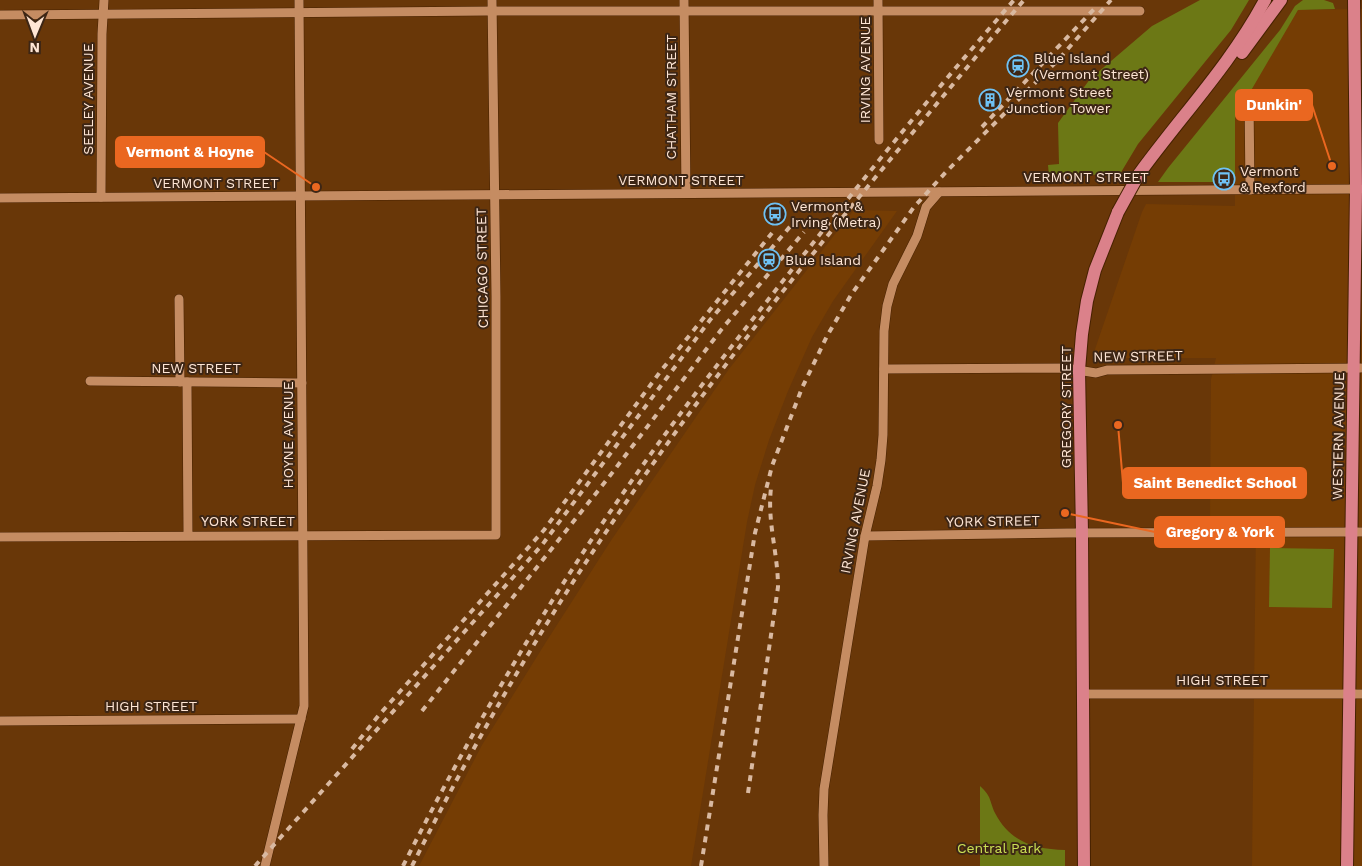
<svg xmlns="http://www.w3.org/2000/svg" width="1362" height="866" font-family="'Work Sans',sans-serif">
<rect width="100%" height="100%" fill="#693708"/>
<g fill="#753d04">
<path d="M1362,9v857h-110l4,-343 -46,-2 1,-142 5,-21h-124l50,-146 4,-8 89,2v-88l51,-89 12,-19z"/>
<path d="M854,210l43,1 -64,90 -21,36 -24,54 -19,49 -14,45 -8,37 -56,344h-272l63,-121 64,-103 66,-103 117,-170z"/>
</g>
<g fill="#6c7815">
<path d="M1200,0h49l-18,30 -93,114 -18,30 -71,2 -1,-11 11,-1 -1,-41 32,-44 62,-53z"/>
<path d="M1303,0h21l9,3 2,6 -37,1 -63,108v64h-77l10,-14 112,-138 15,-24z"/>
<path d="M1270,548l64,1 -2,59 -63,-1z"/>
<path d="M980,786c12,11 9,14 15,27 15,29 39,36 70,37v16h-85z"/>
</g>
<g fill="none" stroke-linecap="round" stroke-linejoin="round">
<g stroke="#462100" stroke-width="10">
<g id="minor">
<path d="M684,0l2,193"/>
<path d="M878,0l1,140"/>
<path d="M0,15l492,-4h648"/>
<path d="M1249,99l1,91"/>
<path d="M101,197l1,-163 2,-34"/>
<path d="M0,198l1360,-9"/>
<path d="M179,299l1,83"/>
<path d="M884,369l181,-1 31,5 11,-3 255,-2"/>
<path d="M90,381l212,2"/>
<path d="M187,382l1,153"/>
<path d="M865,536l202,-3 295,-1"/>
<path d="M0,537l496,-2v-239l-4,-296"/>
<path d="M1082,694h280"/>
<path d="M0,721l301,-2"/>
<path d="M265,866l39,-160 -5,-706"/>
<path d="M824,866l-1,-51 1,-26 41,-253 12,-50 4,-26 2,-25 1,-104 3,-25 6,-22 24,-48 9,-29 13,-15"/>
</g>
</g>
<g stroke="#462100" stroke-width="14">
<g id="major">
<path d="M1242,53l39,-53"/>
<path d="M1139,174c42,-58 92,-110 126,-174"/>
<path d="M1084,866l-2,-333 -3,-163 3,-36 5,-33 8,-31 23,-58"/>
<path d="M1347,866l9,-677 -2,-189"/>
</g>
</g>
<use href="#minor" stroke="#c58c62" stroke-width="9"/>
<use href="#major" stroke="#db818a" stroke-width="12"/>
<g stroke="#d9b9a1" stroke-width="4" stroke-dasharray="6 6" stroke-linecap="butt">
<path d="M982,127l115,-121"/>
<path d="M422,711l187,-234 112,-147 83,-98"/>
<path d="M352,749l27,-34 165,-185 116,-158 112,-139"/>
<path d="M748,793l30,-206c0,-34 -11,-65 -7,-99"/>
<path d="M255,866l287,-321 168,-225 84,-98"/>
<path d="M403,866c52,-103 109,-204 172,-301 80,-125 173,-240 265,-356 56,-71 115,-141 174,-209"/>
<path d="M412,866c58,-116 123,-229 196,-337 93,-139 199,-270 306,-398 37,-44 73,-88 110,-131"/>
<path d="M701,866l54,-333 17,-67 30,-78 25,-52 24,-41 63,-88 32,-35 112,-112 53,-60"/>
</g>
<g stroke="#462100" stroke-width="14" stroke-linecap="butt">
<path id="major-bridge" d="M1118,212l21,-38"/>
</g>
<use href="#major-bridge" stroke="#db818a" stroke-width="12"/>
</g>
<defs>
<g id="station-ring" transform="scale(1.125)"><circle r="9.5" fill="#3d2615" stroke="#6fc2f4" stroke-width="1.5"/><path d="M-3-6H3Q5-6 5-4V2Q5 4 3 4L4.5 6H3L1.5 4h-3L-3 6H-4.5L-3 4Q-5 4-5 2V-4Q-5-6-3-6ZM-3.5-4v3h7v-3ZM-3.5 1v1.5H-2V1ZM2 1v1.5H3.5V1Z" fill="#6fc2f4"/></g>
<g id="building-ring" transform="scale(1.125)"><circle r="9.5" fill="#3d2615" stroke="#6fc2f4" stroke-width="1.5"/><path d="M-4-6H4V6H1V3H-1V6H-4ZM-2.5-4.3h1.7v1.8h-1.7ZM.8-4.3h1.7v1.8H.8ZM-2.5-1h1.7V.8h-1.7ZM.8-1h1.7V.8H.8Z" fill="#6fc2f4"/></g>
<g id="bus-ring" transform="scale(1.125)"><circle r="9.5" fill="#3d2615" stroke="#6fc2f4" stroke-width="1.5"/><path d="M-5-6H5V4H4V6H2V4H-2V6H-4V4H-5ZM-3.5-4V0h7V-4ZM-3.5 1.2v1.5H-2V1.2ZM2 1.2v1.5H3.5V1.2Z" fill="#6fc2f4"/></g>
</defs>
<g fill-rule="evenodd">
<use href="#station-ring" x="1018" y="66"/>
<use href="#building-ring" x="990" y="100"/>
<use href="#bus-ring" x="1224" y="179"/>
<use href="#bus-ring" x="775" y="214"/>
<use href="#station-ring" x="769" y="260"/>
</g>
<g text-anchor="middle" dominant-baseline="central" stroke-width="4" stroke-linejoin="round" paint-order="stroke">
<g font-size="14" fill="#ffe6d5" stroke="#3d2615" text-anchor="start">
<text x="1034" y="58">Blue Island<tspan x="1034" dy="16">(Vermont Street)</tspan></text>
<text x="1006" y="92">Vermont Street<tspan x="1006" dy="16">Junction Tower</tspan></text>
<text x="1240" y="171">Vermont<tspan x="1240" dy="16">&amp; Rexford</tspan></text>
<text x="791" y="206">Vermont &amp;<tspan x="791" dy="16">Irving (Metra)</tspan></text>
<text x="785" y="260">Blue Island</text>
</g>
<g font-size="14" fill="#ffe6d5" stroke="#3d2615">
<text transform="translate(865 70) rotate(-90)">IRVING AVENUE</text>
<text transform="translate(671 97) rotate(-90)">CHATHAM STREET</text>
<text transform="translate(88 99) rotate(-90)">SEELEY AVENUE</text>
<text x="1086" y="177">VERMONT STREET</text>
<text x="681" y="180">VERMONT STREET</text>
<text x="216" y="183">VERMONT STREET</text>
<text transform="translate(482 268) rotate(-91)">CHICAGO STREET</text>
<text transform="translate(1138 356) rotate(-1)">NEW STREET</text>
<text x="196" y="368">NEW STREET</text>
<text transform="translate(1066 407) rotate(-90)">GREGORY STREET</text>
<text transform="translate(288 435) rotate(-90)">HOYNE AVENUE</text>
<text transform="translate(1338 436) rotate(-89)">WESTERN AVENUE</text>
<text x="248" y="521">YORK STREET</text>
<text transform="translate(855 521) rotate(-79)">IRVING AVENUE</text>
<text transform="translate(993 521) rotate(-1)">YORK STREET</text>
<text x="1222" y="680">HIGH STREET</text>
<text x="151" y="706">HIGH STREET</text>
</g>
<g font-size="14" fill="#cce055" stroke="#3d2615">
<text x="999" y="848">Central Park</text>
</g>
</g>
<path fill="none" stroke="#ea6720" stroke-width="2" d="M1332 166L1312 105M316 187L264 152M1118 425L1123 483M1065 513L1155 532"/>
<g fill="#ea6720" stroke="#3d2615" stroke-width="2">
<circle cx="1332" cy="166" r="5"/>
<circle cx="316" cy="187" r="5"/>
<circle cx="1118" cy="425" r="5"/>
<circle cx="1065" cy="513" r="5"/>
</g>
<g fill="#ea6720" stroke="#ea6720" stroke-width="2">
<rect x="1236" y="90" width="76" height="30" rx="5"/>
<rect x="116" y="137" width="148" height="30" rx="5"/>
<rect x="1123" y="468" width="183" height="30" rx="5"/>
<rect x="1155" y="517" width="129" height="30" rx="5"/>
</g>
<g font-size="15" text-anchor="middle" font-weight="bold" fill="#fff">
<text x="1274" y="110">Dunkin'</text>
<text x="190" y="157">Vermont &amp; Hoyne</text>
<text x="1215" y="488">Saint Benedict School</text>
<text x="1220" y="537">Gregory &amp; York</text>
</g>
<g transform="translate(35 35) rotate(181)" stroke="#3d2615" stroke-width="4" paint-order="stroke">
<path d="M0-4L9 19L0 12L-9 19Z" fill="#ffe6d5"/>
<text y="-8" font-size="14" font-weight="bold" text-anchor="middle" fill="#ffe6d5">N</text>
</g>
</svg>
